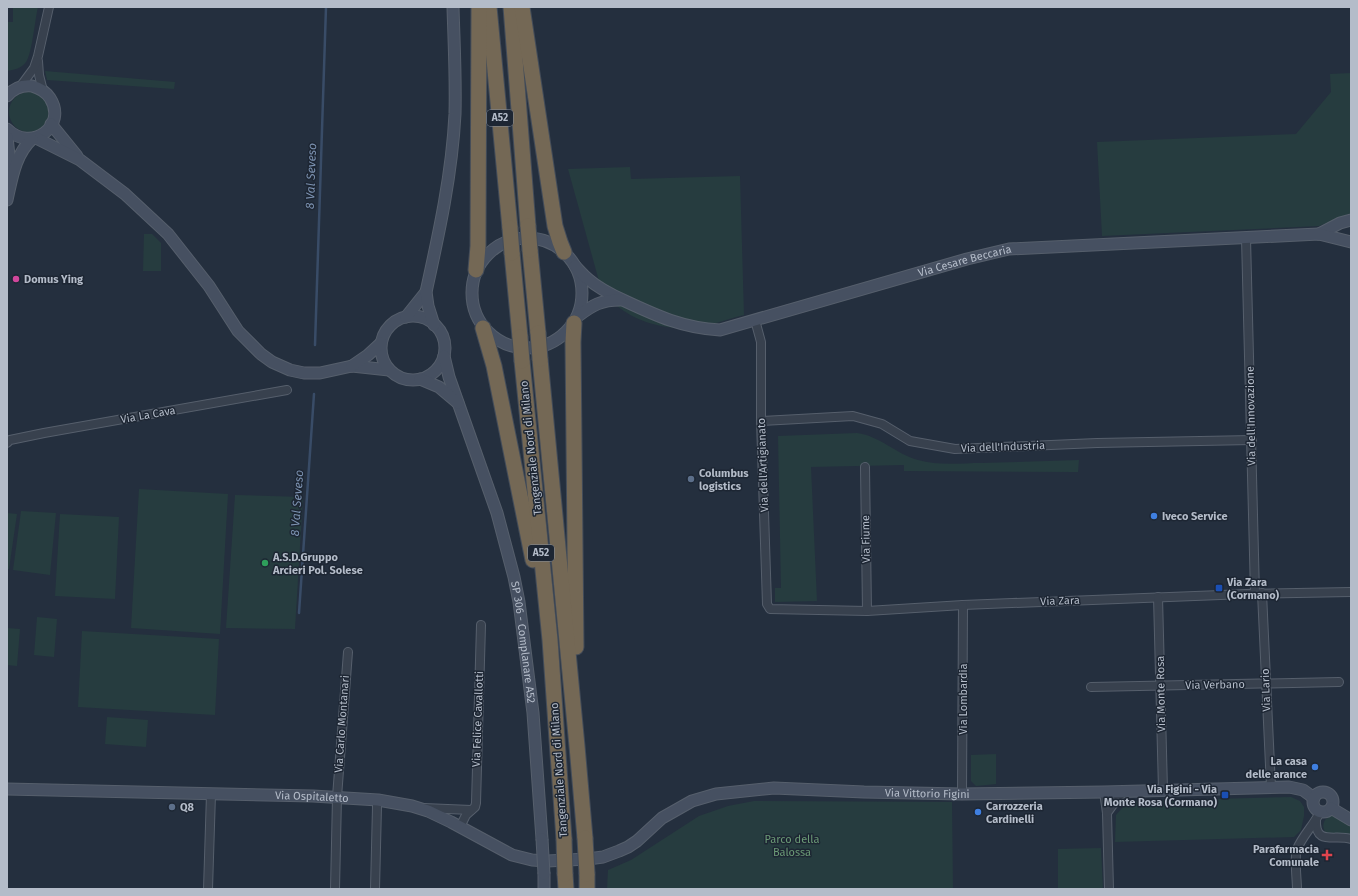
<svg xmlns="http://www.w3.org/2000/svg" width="1358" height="896" font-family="'Fira Sans',sans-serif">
<rect width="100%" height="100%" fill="#242f3e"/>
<g fill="#263c3f">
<path d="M13,7h25c-3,12 -6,47 -12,55 -4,6 -12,8 -19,9v-49h6z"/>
<path d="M45,71l130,11 -1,7 -127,-9z"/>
<path d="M1351,73v140l-32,13 -217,10 -5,-94 199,-8 35,-42 -1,-18z"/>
<circle cx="29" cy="112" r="20"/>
<path d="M630,167l1,12 109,-3 4,139c-13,3 -26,8 -39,11 -33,7 -75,-3 -97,-29 -4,-4 -6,-11 -9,-16l-31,-112z"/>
<path d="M144,234h8l9,9v28h-18z"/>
<path d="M857,433c23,3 39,21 61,27 20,6 43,3 64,3 32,-1 65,-2 97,-3l-1,12 -174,-1v-6l-93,2 6,134 -42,1v-14h6l-3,-152z"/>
<path d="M139,489l89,5 -8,140 -89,-6z"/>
<path d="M235,495l68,2 -8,132 -69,-1z"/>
<path d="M21,511l35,2 -6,62 -37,-5z"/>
<path d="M7,513l10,1 -8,55h-2z"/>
<path d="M60,514l59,3 -4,82 -60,-3z"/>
<path d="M37,617l20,2 -3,38 -20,-2z"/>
<path d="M7,628l13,1 -3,37 -10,-1z"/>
<path d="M82,631l137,8 -4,76 -137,-8z"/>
<path d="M107,717l41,3 -2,27 -41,-3z"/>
<path d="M996,754v30l-20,2 -5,-5v-26z"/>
<path d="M1291,797l9,4 4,6v9l-3,14 -7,7 -179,5 1,-27 8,-9 9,-5z"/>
<path d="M754,801l198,1 1,87h-346l1,-19 23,-10 68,-44 29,-10z"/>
<path d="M1330,816h4l17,10v8l-25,-1c-5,-7 -3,-13 4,-17z"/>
<path d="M1101,848l2,41h-45v-40z"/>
</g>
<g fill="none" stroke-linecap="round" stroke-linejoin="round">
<g stroke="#394c67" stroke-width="2.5">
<path d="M315,345l11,-338"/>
<path d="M299,613l15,-219"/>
</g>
<g stroke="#565f6c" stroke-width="10">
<g id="street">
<path d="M38,61l1,14 4,16"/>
<path d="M20,87l14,-19 4,-12 11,-49"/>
<path d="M1246,238l9,356"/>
<path d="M755,320l6,22v79l6,183 3,5 97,2 96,-6 283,-11 105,-2"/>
<path d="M761,421l92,-5 29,8 28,17 45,8 142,-6 155,-3"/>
<path d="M7,443l3,-3 34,-7 243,-43"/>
<path d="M865,467l2,144"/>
<path d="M1262,593l9,194"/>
<path d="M1158,597l5,193"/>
<path d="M1091,687l248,-5"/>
<path d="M1104,792l3,21 2,76"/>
<path d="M962,794l1,-189"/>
<path d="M424,808l47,2"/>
<path d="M1107,813l13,-18 6,-3"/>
<path d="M1316,820c-1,26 19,14 35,19"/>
<path d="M460,827l6,-12 9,-8 1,-4 5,-178"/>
<path d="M208,889l3,-95"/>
<path d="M335,889l2,-92 11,-145"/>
<path d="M375,889l2,-83 1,-6"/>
<path d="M1297,889c0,-9 -3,-33 0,-40 6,-14 17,-24 23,-37"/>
</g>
</g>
<g stroke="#565f6c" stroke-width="13">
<g id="secondary">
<path d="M7,96c6,-7 15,-11 25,-10 7,2 14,6 18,12 18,28 -19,55 -43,31"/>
<path d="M51,124l26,32"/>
<path d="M7,137l4,37"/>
<path d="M36,138l44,22 45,34 43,40 41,52 29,45 23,23 11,8 18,8 14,3h16l32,-7 37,4"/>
<path d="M7,200c5,-22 8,-45 25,-61"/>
<path d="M1319,234l21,-11 11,-3"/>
<circle cx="527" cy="293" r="55"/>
<path id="s1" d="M575,266c4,4 8,9 13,13 10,9 24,16 37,22 32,15 58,27 95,29l247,-71 42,-10 310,-15 32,8"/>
<path d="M578,316c15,-11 23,-16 42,-16"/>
<circle cx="413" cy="348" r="32"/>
<path d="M406,317l20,-25"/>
<path d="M434,325l-6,-19 -2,-14c13,-59 26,-118 29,-178 1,-36 -1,-71 -2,-107"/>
<path id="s2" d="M444,356l5,21 48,136 17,64 5,25 14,111 9,126"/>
<path d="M352,366l16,-11 13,-12"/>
<path d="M420,379l19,8 19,16"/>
<path id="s3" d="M7,789l306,7 65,4 34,6 16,5 23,11 61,33 20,5 15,1 41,-2 15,-2 16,-6 9,-4 9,-6 25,-23 30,-17 24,-7 58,-6 90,4 98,2 142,-2 185,-5 14,3 11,8"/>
<circle cx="1323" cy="802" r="10"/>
<path d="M1331,808l20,12"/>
<path d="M544,874v15"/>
</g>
</g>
<g stroke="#434c59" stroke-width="17">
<g id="highway">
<path d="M489,7l21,221"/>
<path d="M511,7l17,219"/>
<path d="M522,7l33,219 5,16 4,10"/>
<path d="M530,250l8,83"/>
<path d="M512,253l8,84"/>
<path d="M476,270l2,-24 1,-239"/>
<path d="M574,323l-1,19 3,305"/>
<path d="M483,328l11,38 39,194"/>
<path d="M540,359l37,387 8,92"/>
<path d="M522,361l28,279 14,199"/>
<path d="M565,874l1,15"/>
<path d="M587,874v15"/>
</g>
</g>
<use href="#street" stroke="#38414e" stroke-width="8"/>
<use href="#secondary" stroke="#465061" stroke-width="11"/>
<use href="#highway" stroke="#746855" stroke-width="15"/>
<g stroke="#565f6c" stroke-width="13" stroke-linecap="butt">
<path id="secondary-bridge" d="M542,839l2,35"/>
</g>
<g stroke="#434c59" stroke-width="17" stroke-linecap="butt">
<g id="highway-bridge">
<path d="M528,226l2,24"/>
<path d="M510,228l2,25"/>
<path d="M538,333l2,26"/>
<path d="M520,337l2,24"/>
<path d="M585,838l2,36"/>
<path d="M564,839l1,35"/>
</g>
</g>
<use href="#secondary-bridge" stroke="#465061" stroke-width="11"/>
<use href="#highway-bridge" stroke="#746855" stroke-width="15"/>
</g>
<circle fill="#d1479c" stroke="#1d2633" stroke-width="1.5" cx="16" cy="279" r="4"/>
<g fill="#5c6f8a" stroke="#1d2633" stroke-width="1.5">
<circle cx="691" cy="479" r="4"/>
<circle cx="172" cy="807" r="4"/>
</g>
<g fill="#3f7fe0" stroke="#1d2633" stroke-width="1.5">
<circle cx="1154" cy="516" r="4"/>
<circle cx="1315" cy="767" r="4"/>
<circle cx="978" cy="812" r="4"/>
</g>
<circle fill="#2e9e5b" stroke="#1d2633" stroke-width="1.5" cx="265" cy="563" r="4"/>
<g fill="#1a4fb4" stroke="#1d2633" stroke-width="1.5">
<rect x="1215" y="584" width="8" height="8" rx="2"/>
<rect x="1221" y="791" width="8" height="8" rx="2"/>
</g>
<path fill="#e0444e" stroke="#1d2633" stroke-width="1.5" d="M1325 849h4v4h4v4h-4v4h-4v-4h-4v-4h4z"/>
<g text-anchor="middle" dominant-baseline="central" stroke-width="3" stroke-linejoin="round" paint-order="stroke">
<g fill="#1d2633" stroke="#878f9c" stroke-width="1">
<rect x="487" y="110" width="26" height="16" rx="3"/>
<rect x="528" y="545" width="26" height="16" rx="3"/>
</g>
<g font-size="10" font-weight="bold" fill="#b4bcc9">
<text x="500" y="118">A52</text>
<text x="541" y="553">A52</text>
</g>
<g font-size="11" fill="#b4bcc9" stroke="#1d2633">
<text stroke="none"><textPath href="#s1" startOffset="416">Via Cesare Beccaria</textPath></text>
<text transform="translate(148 415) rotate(-10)">Via La Cava</text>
<text transform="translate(1251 416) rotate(-91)">Via dell'Innovazione</text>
<text transform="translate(1003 447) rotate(-2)">Via dell'Industria</text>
<text transform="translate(531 448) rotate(-96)">Tangenziale Nord di Milano</text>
<text transform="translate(763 465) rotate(-92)">Via dell'Artigianato</text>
<text transform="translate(866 539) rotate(-91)">Via Fiume</text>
<text transform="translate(1060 601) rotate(-2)">Via Zara</text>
<text stroke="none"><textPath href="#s2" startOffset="298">SP 306 - Complanare A52</textPath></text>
<text transform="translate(1215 685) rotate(-1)">Via Verbano</text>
<text transform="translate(1266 690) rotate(-92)">Via Lario</text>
<text transform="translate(1161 694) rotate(-91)">Via Monte Rosa</text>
<text transform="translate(963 699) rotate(-90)">Via Lombardia</text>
<text transform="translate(478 719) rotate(-88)">Via Felice Cavallotti</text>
<text transform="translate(342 724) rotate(-86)">Via Carlo Montanari</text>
<text transform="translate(559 770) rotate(-94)">Tangenziale Nord di Milano</text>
<text stroke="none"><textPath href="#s3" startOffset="952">Via Vittorio Figini</textPath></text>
<text stroke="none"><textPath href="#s3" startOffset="305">Via Ospitaletto</textPath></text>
</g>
<g font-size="11" font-weight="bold" fill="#b4bcc9" stroke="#1d2633" text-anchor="start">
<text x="24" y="279">Domus Ying</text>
<text x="699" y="473">Columbus<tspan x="699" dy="13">logistics</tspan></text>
<text x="1162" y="516">Iveco Service</text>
<text x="273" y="557">A.S.D.Gruppo<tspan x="273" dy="13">Arcieri Pol. Solese</tspan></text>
<text x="1227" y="582">Via Zara<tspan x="1227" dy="13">(Cormano)</tspan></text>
<text x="1307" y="761" text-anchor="end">La casa<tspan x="1307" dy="13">delle arance</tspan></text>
<text x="1217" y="789" text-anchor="end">Via Figini - Via<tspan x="1217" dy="13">Monte Rosa (Cormano)</tspan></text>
<text x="986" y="806">Carrozzeria<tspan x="986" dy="13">Cardinelli</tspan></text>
<text x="180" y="807">Q8</text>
<text x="1319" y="849" text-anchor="end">Parafarmacia<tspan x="1319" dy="13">Comunale</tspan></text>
</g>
<g font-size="11" fill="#6b9a76" stroke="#1d2633">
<text x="792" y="839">Parco della<tspan x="792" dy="13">Balossa</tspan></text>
</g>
<g font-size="12" font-style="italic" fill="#7c92b1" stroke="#1d2633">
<text transform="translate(311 176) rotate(-88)">8 Val Seveso</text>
<text transform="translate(297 503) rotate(-86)">8 Val Seveso</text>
</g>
</g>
<rect width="1358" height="896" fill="none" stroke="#b4bcc9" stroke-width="16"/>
</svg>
